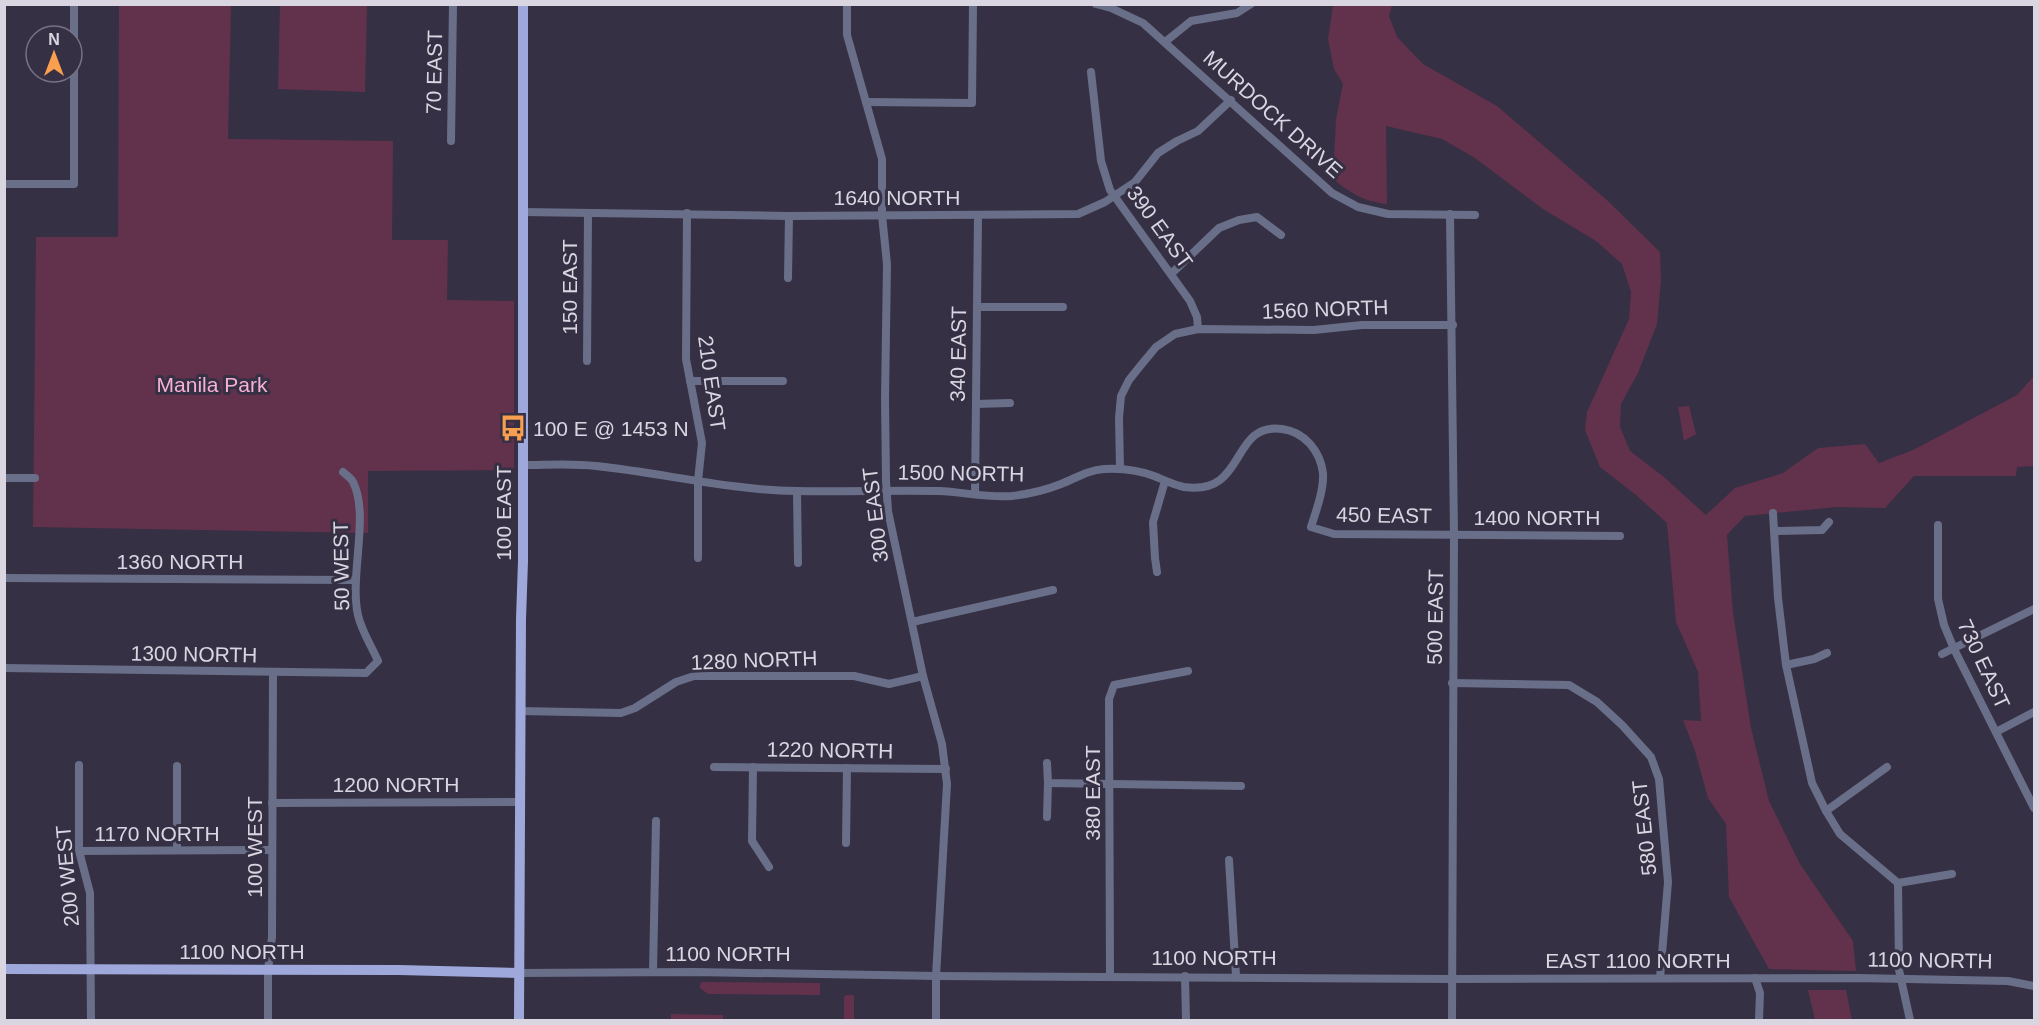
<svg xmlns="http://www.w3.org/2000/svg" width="2039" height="1025" font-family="Arial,sans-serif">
<rect width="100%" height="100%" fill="#363044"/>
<g fill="#62314c">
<path d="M119,5h112l-3,134 165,2 -1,99h56l-1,60 67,1v169l-146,1v62l-335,-6 3,-290h82z"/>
<path d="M280,5h87l-2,87 -87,-3z"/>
<path d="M1333,5h59l-3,11 8,21 26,27 74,42 111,95 52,51 1,28 -4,44 -19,49 -17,31 -1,23 10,24 34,26 42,38 29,-27 48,-15 35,-25 47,-4 14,19 34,-13 104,-55 17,-19v90l-17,1 -1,9h-102l-29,32 -48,-1 -92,9 -18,19 6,78 18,115 18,73 31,63 53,77 3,30 -87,-2 -40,-72 -3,-73 -18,-26 -13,-47 -12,-31 18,1 -3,-49 -22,-50 -9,-99 -31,-28 -36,-28 -15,-37 2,-18 42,-93 2,-27 -9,-28 -26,-23 -53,-32 -68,-51 -33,-19 -56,-13 1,78c-24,-3 -35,-10 -54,-25l3,-60 7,-35 -9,-15 -6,-30z"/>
<path d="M1689,406l7,28 -12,7 -6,-34z"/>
<path d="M702,982l118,1v12l-112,-1 -8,-6v-4z"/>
<path d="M1808,990h38l6,30h-37z"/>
<path d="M846,995h8v25h-10v-23z"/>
<path d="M671,1014l52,1v5h-52z"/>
</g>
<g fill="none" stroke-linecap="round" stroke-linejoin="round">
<g stroke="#696f88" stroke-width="8">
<path d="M847,4v31l35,124v56l5,49 -2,135 1,82 2,30 35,165 19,68 5,40 -11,192v44"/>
<path d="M1096,4l15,4 32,15 189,170 26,14 30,7 87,1"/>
<path d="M1165,42l26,-21 46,-8 14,-9"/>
<path d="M1091,72l10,89 9,29 80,111 7,16 1,12"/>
<path d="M866,102l106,1 1,-99"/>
<path d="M451,141l2,-137"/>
<path d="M4,184h70v-180"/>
<path d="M523,212l266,4 289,-2 27,-12 30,-20 23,-29 19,-12 21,-10 33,-31"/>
<path d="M687,213l-1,146 16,84 -4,38v77"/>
<path d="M1450,214l4,320 -2,486"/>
<path d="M1171,274l48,-46 20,-8 18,-3 24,18"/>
<path d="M788,278l1,-62"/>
<path d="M977,307h86"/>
<path d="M587,361l1,-147"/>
<path d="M690,381h93"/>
<path d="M976,404l34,-1"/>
<path d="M522,465c25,0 50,-2 74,1 67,7 133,24 200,25 48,1 95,-1 143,0 24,1 49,7 73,5 17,-2 34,-6 49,-12 15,-6 27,-14 43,-15 17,-1 34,1 50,7 10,4 20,9 30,11 64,9 45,-65 98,-58 23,3 38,22 41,44 1,17 -7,38 -12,54l23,7 286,2"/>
<path d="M1120,469l-1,-51 2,-22 8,-16 12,-15 15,-18 19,-13 23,-5 116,1 48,-5h91"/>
<path d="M4,478h31"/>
<path d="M797,491l1,72"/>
<path d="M975,494l3,-279"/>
<path d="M1773,513l5,85 8,67 26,118 14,28 14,23 58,49 1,87 11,50"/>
<path d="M1938,525v74l6,26 10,24 80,159"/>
<path d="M1774,531l48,-1 7,-8"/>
<path d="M1157,572l-2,-14 -2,-36 12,-41"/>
<path d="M4,578l352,2"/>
<path d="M912,622l141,-32"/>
<path d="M1942,654l92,-45"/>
<path d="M1786,665l28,-6 13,-6"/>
<path d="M4,668l362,5 12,-12c-6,-14 -17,-31 -20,-46 -9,-38 12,-100 -5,-133 -2,-4 -7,-7 -10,-10"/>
<path d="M1452,683l117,2 28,17 25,23 29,32 8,22 9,103 -8,96"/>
<path d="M521,711l100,2 14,-5 41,-26 18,-6h160l35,8 34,-8"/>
<path d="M1996,732l38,-20"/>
<path d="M1047,763l1,20 193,3"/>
<path d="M79,765v86l11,42 1,127"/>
<path d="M714,767l232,2"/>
<path d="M753,767l-1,74 17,26"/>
<path d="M272,803l248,-1"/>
<path d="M1826,811l61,-44"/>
<path d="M1047,817l1,-34"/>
<path d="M846,843l1,-75"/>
<path d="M177,850v-84"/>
<path d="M79,851l193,-1"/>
<path d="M1229,860l7,116"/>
<path d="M1898,883l54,-9"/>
<path d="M653,972l3,-151"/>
<path d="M519,973l175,-1 242,4 515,3 406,-1 151,3 26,5"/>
<path d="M1185,976l1,44"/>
<path d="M1110,977l-1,-278 5,-14 74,-14"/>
<path d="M1755,978l5,15 -1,27"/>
<path d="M268,1020v-50l4,-33 1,-264"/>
</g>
<g stroke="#9ea8db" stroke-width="10">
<path d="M4,969l395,1 120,3"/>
<path d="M519,1020l2,-401 2,-58v-557"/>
</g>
</g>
<defs>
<g id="bus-bare" transform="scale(2.07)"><path d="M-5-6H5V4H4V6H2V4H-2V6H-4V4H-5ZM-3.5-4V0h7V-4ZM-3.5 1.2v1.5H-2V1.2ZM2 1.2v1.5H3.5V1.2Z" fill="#fa9f4f" stroke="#363044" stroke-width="2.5" paint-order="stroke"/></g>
</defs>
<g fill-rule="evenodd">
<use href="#bus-bare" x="513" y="428"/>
</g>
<g text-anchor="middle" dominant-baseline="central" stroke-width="6" stroke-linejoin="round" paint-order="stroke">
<g font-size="21" fill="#d9d6e2" stroke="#363044">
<text transform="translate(434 72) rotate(-89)">70 EAST</text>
<text transform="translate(1273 114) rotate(42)">MURDOCK DRIVE</text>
<text x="897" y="197">1640 NORTH</text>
<text transform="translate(1160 227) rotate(54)">390 EAST</text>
<text transform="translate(569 287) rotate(-90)">150 EAST</text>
<text transform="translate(1325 309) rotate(-2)">1560 NORTH</text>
<text transform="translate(958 354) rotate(-89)">340 EAST</text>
<text transform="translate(712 383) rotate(82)">210 EAST</text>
<text transform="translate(961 473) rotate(1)">1500 NORTH</text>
<text transform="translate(503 513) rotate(-90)">100 EAST</text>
<text transform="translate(875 515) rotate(-97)">300 EAST</text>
<text transform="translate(1384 515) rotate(1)">450 EAST</text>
<text x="1537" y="517">1400 NORTH</text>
<text x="180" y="561">1360 NORTH</text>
<text transform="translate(341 566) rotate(-91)">50 WEST</text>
<text transform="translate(1435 617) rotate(-89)">500 EAST</text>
<text transform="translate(194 654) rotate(1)">1300 NORTH</text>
<text transform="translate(754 660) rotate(-2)">1280 NORTH</text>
<text transform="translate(1984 664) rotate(65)">730 EAST</text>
<text transform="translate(830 750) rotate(1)">1220 NORTH</text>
<text x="396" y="784">1200 NORTH</text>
<text transform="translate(1092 793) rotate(-90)">380 EAST</text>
<text transform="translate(1644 828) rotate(-96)">580 EAST</text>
<text x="157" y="833">1170 NORTH</text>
<text transform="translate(254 847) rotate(-90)">100 WEST</text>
<text transform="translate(67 876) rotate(-95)">200 WEST</text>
<text x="242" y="951">1100 NORTH</text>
<text x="728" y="953">1100 NORTH</text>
<text x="1214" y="957">1100 NORTH</text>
<text x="1638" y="960">EAST 1100 NORTH</text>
<text transform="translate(1930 960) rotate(1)">1100 NORTH</text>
</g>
<g font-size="21" fill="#f7afd4" stroke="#363044">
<text x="212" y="384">Manila Park</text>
</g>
<g font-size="21" fill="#d9d6e2" stroke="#363044" text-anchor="start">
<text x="533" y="428">100 E @ 1453 N</text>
</g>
</g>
<rect width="2039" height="1025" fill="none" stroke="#d9d6e2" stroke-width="12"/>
<g transform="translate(54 54)"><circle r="28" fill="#363044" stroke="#777283" stroke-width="1.5"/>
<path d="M0-4.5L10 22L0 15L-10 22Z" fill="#fa9f4f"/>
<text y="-9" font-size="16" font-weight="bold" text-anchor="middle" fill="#d9d6e2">N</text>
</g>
</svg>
